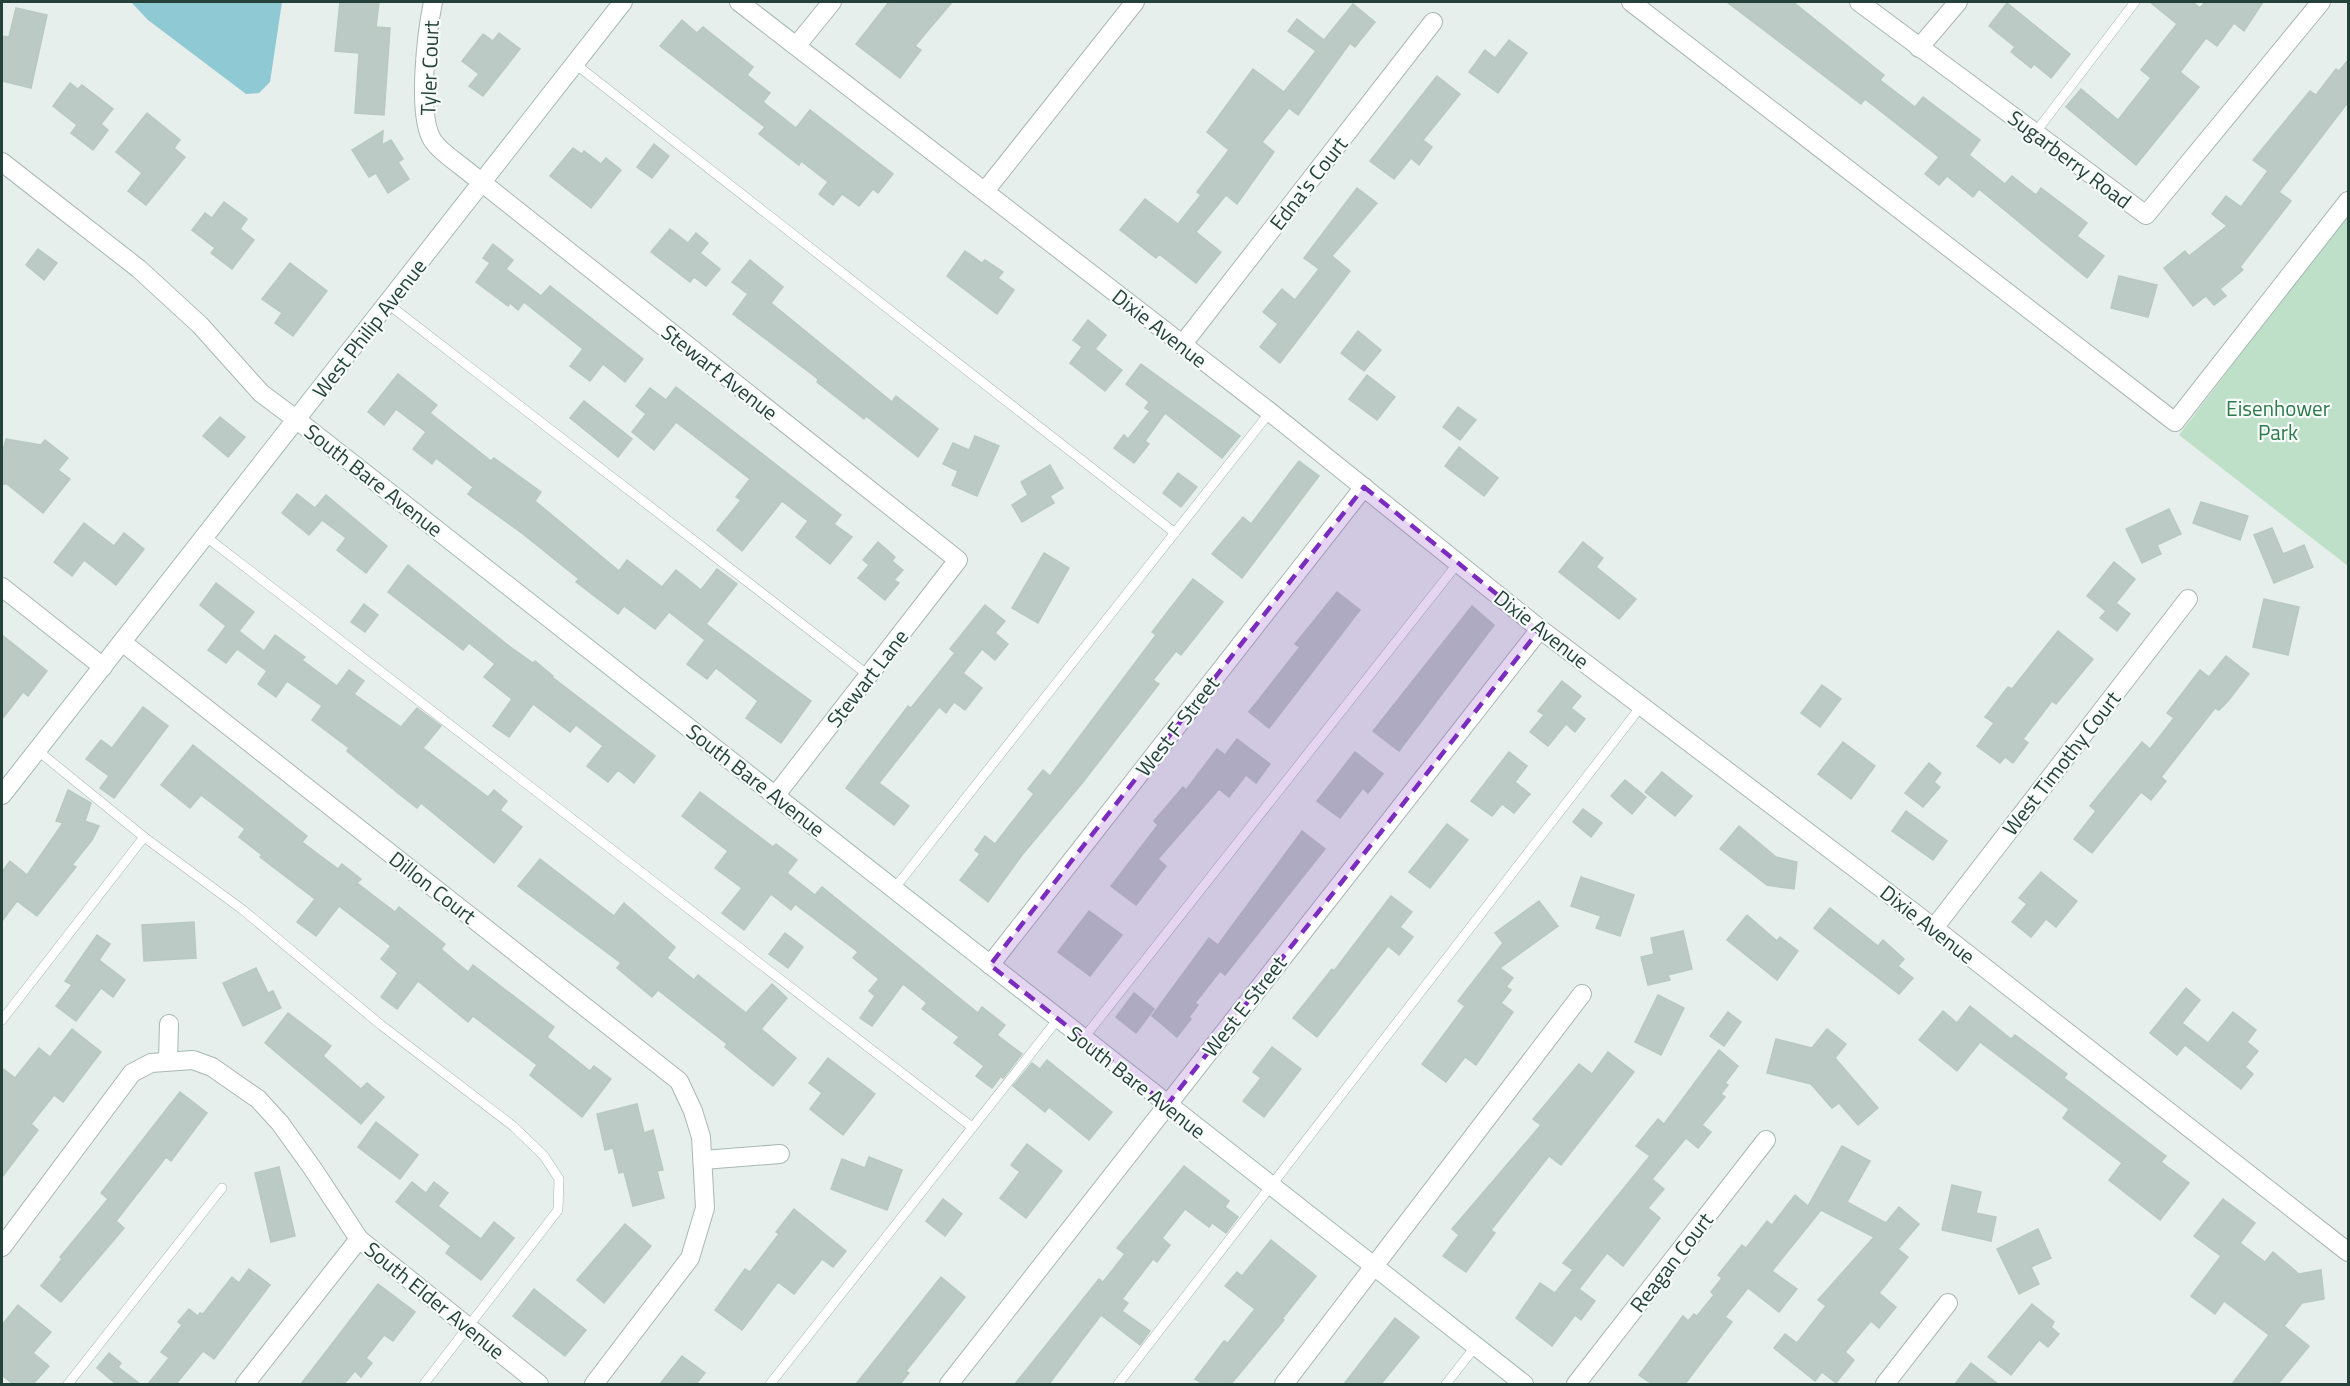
<svg xmlns="http://www.w3.org/2000/svg" width="2350" height="1386" font-family="'Titillium Web',sans-serif">
<rect width="100%" height="100%" fill="#e6efeb"/>
<path fill="#bfe0c8" d="M2348,213v353l-169,-131z"/>
<path fill="#8ec9d4" d="M131,2h151l-12,80 -11,11 -13,1 -98,-74z"/>
<g fill="#bbcac4" stroke="#b8c9c2" stroke-width="1.5">
<path d="M340,2h39l-3,25 14,1 -6,87 -29,-2 4,-60 -24,-2z"/>
<path d="M889,2h63l-37,44 6,4 -21,28 -44,-34z"/>
<path d="M1727,2h66l91,73 -4,5 35,27 8,-10 57,43 -11,15 36,29 7,-8 24,19 5,-7 46,35 -10,13 27,20 -17,22 -108,-89 -6,8 -26,-21 -8,9 -14,-11 14,-17 -74,-58 -4,5z"/>
<path d="M2150,2h43l7,6 5,-6h58l-19,29 -10,-8 -17,23 -11,-8 -26,34 19,15 -63,78 -70,-58 15,-18 37,31 33,-42 -10,-8 36,-46z"/>
<path d="M2007,3l63,51 -19,24 -17,-14 -3,4 -20,-16 4,-5 -26,-21z"/>
<path d="M1353,4l22,18 -20,25 -5,-4 -52,72 -9,-7 -27,34 12,10 -37,52 -11,-9 -30,37 25,20 -25,31 -37,-29 -3,4 -36,-28 25,-31 33,25 23,-29 -4,-3 32,-42 -22,-18 46,-63 31,23 32,-41 -28,-20 9,-12 27,21z"/>
<path d="M16,8l31,7 -16,73 -29,-7v-45l7,1z"/>
<path d="M682,20l15,13 6,-6 50,40 -6,8 23,18 -7,9 33,26 14,-18 83,64 -15,19 -5,-4 -14,17 -17,-12 -9,11 -14,-11 9,-12 -27,-21 -2,4 -40,-31 6,-7 -105,-81z"/>
<path d="M499,33l21,16 -37,47 -14,-10 10,-12 -17,-13 21,-27 10,7z"/>
<path d="M1509,40l18,13 -29,40 -29,-21 16,-22 10,8z"/>
<path d="M2349,59v42l-70,91 12,9 -51,66 3,3 -23,19 6,7 -12,9 -8,-9 -13,10 -29,-38 21,-17 4,5 38,-30 -15,-12 14,-18 15,11 27,-36 -15,-11 57,-69 6,4 20,-26 3,2z"/>
<path d="M1437,76l23,18 -37,46 9,7 -13,18 -8,-7 -17,21 -24,-18z"/>
<path d="M70,83l8,6 4,-4 31,24 -12,15 7,6 -15,20 -22,-17 6,-8 -24,-19z"/>
<path d="M147,113l33,27 -6,8 11,9 -39,48 -18,-14 14,-18 -26,-21z"/>
<path d="M383,131l-1,14 9,-5 12,19 -5,3 11,17 -21,14 -12,-20 -7,4 -17,-27z"/>
<path d="M654,144l15,12 -17,22 -15,-11z"/>
<path d="M573,148l9,6 2,-3 17,13 5,-6 15,12 -30,38 -41,-32z"/>
<path d="M1357,188l20,15 -45,53 18,15 -70,92 -20,-16 18,-23 -15,-12 19,-23 13,11 24,-31 -15,-11z"/>
<path d="M224,202l23,17 -7,10 14,11 -22,29 -21,-16 4,-5 -23,-18 13,-17 7,5z"/>
<path d="M670,229l18,14 8,-10 12,10 -8,10 20,16 -14,17 -12,-9 -4,5 -39,-30z"/>
<path d="M493,244l20,16 -7,9 35,27 9,-10 93,73 -18,23 -22,-18 -13,17 -20,-15 13,-17 -59,-47 -6,8 -8,-7 -2,3 -32,-24 14,-19 -7,-5z"/>
<path d="M38,249l19,14 -13,17 -18,-15z"/>
<path d="M965,251l17,12 3,-3 18,12 -5,6 16,12 -17,24 -50,-38z"/>
<path d="M750,260l33,27 -12,16 121,99 4,-6 42,33 -20,28 -52,-41 -2,3 -47,-37 1,-3 -85,-65 15,-20 -16,-12z"/>
<path d="M290,263l37,28 -34,45 -18,-13 7,-10 -20,-14z"/>
<path d="M2119,276l38,9 -9,32 -37,-9z"/>
<path d="M1088,320l18,15 -11,14 27,21 -17,21 -35,-28 12,-16 -9,-7z"/>
<path d="M1358,331l23,19 -17,21 -23,-18z"/>
<path d="M1141,364l99,72 -18,22 -57,-45 -20,28 4,3 -15,19 -20,-15 10,-13 4,4 22,-28 -5,-3 4,-6 -23,-18z"/>
<path d="M398,374l39,31 -7,8 61,48 3,-3 47,34 -6,9 84,70 8,-11 35,27 14,-17 25,20 16,-21 20,15 -31,40 105,77 -30,42 -35,-25 12,-17 -42,-33 -9,11 -20,-15 18,-24 -36,-28 -14,17 -31,-23 -6,8 -42,-32 3,-3 -56,-45 -55,-40 5,-7 -37,-29 -4,6 -19,-15 13,-17 -30,-23 -12,16 -16,-13z"/>
<path d="M1367,375l28,22 -18,23 -28,-21z"/>
<path d="M676,387l165,128 -7,9 18,13 -22,27 -34,-27 12,-16 -26,-20 -40,50 -25,-21 24,-30 -5,-3 14,-18 -74,-57 -22,28 -22,-18 14,-18 -10,-8 14,-18 16,12z"/>
<path d="M584,401l48,38 -14,18 -48,-39z"/>
<path d="M1458,407l18,13 -16,20 -17,-13z"/>
<path d="M220,417l25,20 -17,20 -25,-21z"/>
<path d="M975,436l24,10 -22,50 -25,-11 6,-14 -15,-7 10,-21 16,7z"/>
<path d="M6,439l35,6 4,-5 23,18 -10,12 12,9 -27,34 -36,-29h-5v-30z"/>
<path d="M1459,447l39,31 -14,18 -39,-30z"/>
<path d="M1299,461l20,15 -77,102 -30,-24 31,-37 8,7z"/>
<path d="M1050,465l13,23 -13,8 4,7 -32,19 -10,-17 16,-10 -7,-13z"/>
<path d="M1178,473l19,14 -16,20 -18,-14z"/>
<path d="M297,494l18,14 11,-13 61,51 -21,27 -29,-23 9,-12 -24,-18 -13,15 -27,-22z"/>
<path d="M2201,502l47,14 -8,24 -47,-17z"/>
<path d="M2169,509l12,25 -24,11 4,9 -19,9 -16,-34z"/>
<path d="M84,523l30,23 10,-13 20,16 -28,36 -32,-25 -12,16 -18,-14z"/>
<path d="M2272,528l11,26 21,-9 9,22 -39,16 -20,-48z"/>
<path d="M878,542l17,15 -3,4 11,9 -9,10 5,3 -14,17 -27,-22 11,-13 -6,-5z"/>
<path d="M1583,542l20,16 -7,9 40,32 -17,20 -60,-47z"/>
<path d="M1044,553l25,15 -31,55 -26,-15z"/>
<path d="M2114,562l21,17 -19,24 14,11 -13,17 -17,-13 6,-7 -19,-15z"/>
<path d="M408,565l101,81 24,17 2,-2 18,15 -1,1 103,79 -21,27 -16,-13 -10,12 -21,-16 16,-20 -27,-21 -6,7 -37,-28 -24,33 -16,-11 19,-27 -28,-22 11,-13 -26,-21 -6,7 -75,-58z"/>
<path d="M1193,579l30,23 -42,53 -5,-4 -23,29 6,4 -76,98 -61,73 -34,47 -28,-22 20,-26 -5,-4 10,-14 10,8 39,-50 -6,-5 15,-19 7,6 106,-141 -4,-3z"/>
<path d="M216,583l38,29 -15,19 25,20 11,-16 30,22 -3,3 35,26 12,-16 15,11 -10,13 47,33 16,-19 24,18 -18,22 65,49 6,-7 13,11 -7,9 22,17 -28,36 -73,-60 -4,5 -18,-14 -52,-43 2,-3 -37,-28 10,-14 -35,-25 -11,16 -18,-13 9,-13 -30,-22 -11,14 -18,-13 18,-24 -26,-21z"/>
<path d="M1337,592l23,18 -91,118 -20,-16 51,-65 -5,-3z"/>
<path d="M2264,599l35,8 -11,48 -35,-8z"/>
<path d="M364,604l14,11 -13,17 -14,-10z"/>
<path d="M985,605l20,16 -10,12 13,11 -13,16 -13,-11 -19,24 19,15 -17,22 -11,-8 -8,11 -7,-6 -60,76 30,23 -15,19 -48,-37 62,-82 3,2 44,-55 -5,-4z"/>
<path d="M1472,606l22,19 -95,126 -26,-20z"/>
<path d="M2058,631l35,28 -37,45 -4,-3 -29,38 5,4 -15,20 -8,-6 -5,6 -23,-17 17,-23 -9,-6 23,-30 4,2z"/>
<path d="M2,635l45,36 -19,25 -5,-4 -21,27z"/>
<path d="M2226,656l23,18 -21,27 -9,9 -4,-2 -54,69 5,4 -15,19 -10,-8 -49,61 -18,-14 22,-28 -6,-5 52,-64 8,7 24,-31 -7,-5 33,-43 9,7z"/>
<path d="M1562,681l19,15 -10,12 14,11 -10,13 -9,-8 -18,22 -18,-14 14,-17 -6,-4z"/>
<path d="M1822,685l19,14 -21,28 -19,-14z"/>
<path d="M143,707l25,19 -54,72 -14,-10 9,-12 -23,-17 15,-19 11,8z"/>
<path d="M1237,739l33,25 -14,19 -10,-8 -17,22 -10,-8 -61,70 8,7 -30,39 -25,-19 47,-61 -4,-4 29,-34 3,3 31,-41 8,6z"/>
<path d="M1843,742l32,24 -24,33 -33,-25z"/>
<path d="M193,745l114,91 -5,6 36,27 4,-5 19,15 -4,4 38,29 4,-5 46,37 -4,5 27,23 5,-7 81,62 -7,10 43,34 4,-5 17,13 -29,38 -52,-42 7,-10 -64,-49 -5,6 -50,-41 -21,28 -16,-12 17,-24 -17,-14 10,-13 -52,-40 -23,30 -19,-14 18,-23 -55,-42 2,-2 -23,-18 6,-8 -44,-34 -11,13 -29,-23z"/>
<path d="M1355,752l28,22 -15,19 -5,-5 -23,30 -23,-17z"/>
<path d="M1509,752l18,14 -12,16 15,12 -16,19 -12,-9 -10,12 -21,-15z"/>
<path d="M1929,763l12,10 -7,9 6,5 -17,20 -18,-14z"/>
<path d="M1662,772l30,24 -17,20 -30,-24z"/>
<path d="M1625,780l21,17 -14,17 -21,-18z"/>
<path d="M68,790l23,13 -6,18 14,5 -7,14 -20,25 4,2 -39,49 -20,-15 -15,20v-49l8,-11 17,14 36,-52 -7,-2z"/>
<path d="M700,792l73,55 3,-3 21,16 -10,13 28,22 7,-8 156,126 4,-6 23,18 -8,10 25,19 -19,24 -2,-2 -9,12 -16,-12 8,-10 -30,-23 5,-6 -37,-28 5,-6 -24,-19 -31,42 -12,-8 15,-22 -6,-5 10,-12 -26,-21 5,-6 -63,-48 -4,6 -20,-16 -27,36 -22,-17 20,-25 -27,-20 13,-17 -46,-35z"/>
<path d="M1583,809l19,14 -11,14 -18,-15z"/>
<path d="M1906,811l41,30 -14,19 -41,-29z"/>
<path d="M1447,824l21,16 -38,48 -21,-16z"/>
<path d="M1739,826l37,31 21,5 -3,27 -27,-4 -47,-36z"/>
<path d="M1302,831l23,18 -100,126 -5,-4 -25,32 3,2 -9,12 2,2 -14,18 -25,-21 57,-78 9,7z"/>
<path d="M540,859l74,57 10,-13 51,44 -8,11 27,22 4,-5 48,38 26,-29 15,14 -26,31 35,29 -23,28 -48,-39 2,-3 -69,-54 -6,7 -35,-29 4,-5 -103,-77z"/>
<path d="M2041,872l36,29 -21,26 -10,-8 -15,18 -19,-15 15,-18 -8,-6z"/>
<path d="M1581,877l53,18 -14,41 -24,-8 5,-12 -30,-10z"/>
<path d="M1391,896l21,16 -12,15 13,10 -14,18 -11,-9 -71,91 -24,-19 39,-49 2,2z"/>
<path d="M1539,901l19,25 -58,42 13,10 -7,9 5,3 -10,13 12,9 -37,53 -11,-8 -19,25 -24,-18 43,-58 -7,-5 45,-58 -8,-10z"/>
<path d="M1830,908l48,38 5,-6 21,19 -6,7 15,12 -14,16 -85,-66z"/>
<path d="M1089,911l33,24 -32,41 -32,-24z"/>
<path d="M1747,915l30,26 3,-4 18,14 -21,29 -50,-40z"/>
<path d="M194,922l2,36 -52,3 -2,-36z"/>
<path d="M1683,931l9,38 -24,6 2,5 -22,5 -7,-28 13,-3 -3,-16z"/>
<path d="M785,933l18,14 -15,21 -19,-14z"/>
<path d="M97,935l13,9 -11,16 26,20 -12,17 -12,-9 -25,33 -20,-15 16,-21 -7,-4z"/>
<path d="M256,968l12,25 5,-2 8,17 -38,18 -20,-43z"/>
<path d="M2186,988l14,12 -18,23 26,20 25,-31 23,18 -9,12 11,9 -13,16 8,7 -12,15 -56,-44 -8,10 -27,-22z"/>
<path d="M1134,993l20,16 -18,24 -20,-16z"/>
<path d="M1658,995l26,13 -23,47 -26,-13z"/>
<path d="M1970,1006l41,33 4,-4 52,39 -3,4 102,78 -5,6 28,21 -29,37 -51,-40 13,-17 -59,-45 6,-9 -89,-67 -23,29 -38,-31 24,-29 14,12z"/>
<path d="M1728,1012l13,10 -17,24 -14,-10z"/>
<path d="M288,1013l43,33 -8,10 38,33 6,-6 17,14 -23,27 -96,-81z"/>
<path d="M72,1029l29,23 -38,50 -9,-7 -23,29 7,6 -36,47v-109l13,10 24,-30 11,9z"/>
<path d="M1827,1029l19,15 -11,14 43,50 -20,17 -19,-22 -7,5 -21,-24 -44,-11 9,-34 36,9z"/>
<path d="M1272,1047l29,22 -37,48 -21,-16 18,-23 -8,-6z"/>
<path d="M1719,1050l19,16 -13,17 3,2 -7,9 4,3 -23,28 9,7 -13,16 -12,-10 -34,41 12,10 -16,19 12,10 -37,48 -16,-13 -28,36 16,12 -14,19 -6,-5 -23,31 -36,-28 24,-35 15,10 18,-23 -10,-7 87,-107 -14,-10 22,-27 6,5z"/>
<path d="M1608,1052l26,20 -73,93 -12,-9 -58,74 4,3 -29,39 -23,-16 16,-21 -7,-6 89,-104 -8,-6 46,-55 13,10z"/>
<path d="M828,1058l47,36 -32,41 -33,-26 12,-16 -13,-10z"/>
<path d="M1047,1060l65,52 -23,28 -40,-33 -4,5 -32,-26 19,-23 8,6z"/>
<path d="M180,1092l27,21 -36,48 -5,-4 -50,64 8,7 -63,74 -20,-16 21,-27 -2,-2 48,-58 -7,-6z"/>
<path d="M637,1104l7,29 9,-3 10,40 -6,1 7,27 -31,8 -9,-34 -5,1 -6,-25 -8,2 -8,-36z"/>
<path d="M376,1122l42,33 -18,24 -42,-32z"/>
<path d="M1027,1144l35,27 -36,47 -26,-20 20,-26 -9,-7z"/>
<path d="M1842,1146l28,15 -23,41 39,21 13,-16 20,17 -21,25 10,8 -29,36 17,14 -17,21 -8,-7 -26,31 9,8 -18,23 -14,-11 -7,9 -41,-33 11,-14 12,9 29,-37 -8,-6 56,-63 -53,-27 -49,61 25,18 -18,23 -31,-24 -23,29 7,5 -47,62h-33l-13,-9 44,-59 5,5 6,-7 3,2 17,-21 -3,-3 11,-14 -4,-3 24,-30 4,3 21,-27 5,4 23,-30 13,11z"/>
<path d="M869,1157l33,13 -15,40 -56,-21 11,-30 23,9z"/>
<path d="M1184,1166l45,35 -4,6 13,10 -12,16 -14,-10 -3,4 -24,-18 -23,29 8,7 -13,17 -4,-3 -31,40 6,4 -6,8 28,20 -10,14 -39,-30 -52,69h-34l84,-105 4,3 22,-28 -8,-6z"/>
<path d="M279,1167l16,69 -24,6 -16,-69z"/>
<path d="M412,1182l14,11 8,-11 14,11 -10,13 43,33 13,-17 20,16 -33,42 -35,-27 5,-7 -55,-44z"/>
<path d="M1952,1185l29,7 -5,21 20,4 -5,24 -49,-11z"/>
<path d="M943,1199l19,15 -17,22 -19,-15z"/>
<path d="M2223,1199l32,24 -15,20 25,19 8,-10 26,22 22,-4 3,29 -22,4 -18,23 25,20 -31,38h-46l37,-49 -45,-34 -9,13 -24,-18 30,-40 -27,-20z"/>
<path d="M794,1209l52,42 -13,16 -11,-8 -28,35 -16,-12 -36,48 -27,-20 30,-41 5,3 29,-38 -3,-2z"/>
<path d="M625,1224l26,22 -47,57 -27,-23z"/>
<path d="M2038,1229l13,29 -20,9 8,17 -20,10 -22,-45z"/>
<path d="M1271,1240l45,36 -34,43 2,1 -53,64h-28l-8,-5 29,-38 4,2 27,-34 -30,-23 12,-14 5,4z"/>
<path d="M249,1269l21,16 -56,74 -11,-8 -27,33h-28l21,-26 -8,-6 21,-27 -4,-3 11,-13 9,7 2,-3 3,1 29,-37 7,6z"/>
<path d="M941,1277l24,20 -59,74 3,2 -9,11h-44z"/>
<path d="M378,1284l37,28 -22,29 -9,-6 -18,23 6,5 -11,14 -6,-6 -11,13h-43z"/>
<path d="M534,1289l52,41 -21,26 -52,-40z"/>
<path d="M2032,1304l22,18 -3,5 8,7 -11,13 -9,-7 -28,35 -23,-18z"/>
<path d="M18,1305l33,27 -18,21 16,13 -16,18h-20l-11,-9v-50z"/>
<path d="M1395,1318l24,19 -38,47h-37z"/>
<path d="M109,1353l12,10 -3,4 22,17h-24l-19,-16z"/>
<path d="M682,1356l23,17 -9,11h-36z"/>
<path d="M1971,1363l27,21h-43z"/>
</g>
<g fill="none" stroke-linecap="round" stroke-linejoin="round">
<g stroke="#a8b8b2" stroke-width="10">
<g id="lane">
<path d="M574,63l601,470"/>
<path d="M2035,133l100,-131"/>
<path d="M388,304l480,371"/>
<path d="M205,536l767,591"/>
<path d="M37,750l107,87 99,73 138,115 132,101 31,30 15,23 -1,31 -134,174"/>
<path d="M894,889l376,-477"/>
<path d="M2,1020l142,-183"/>
<path d="M1083,1039l375,-476"/>
<path d="M68,1384l154,-196"/>
<path d="M770,1384l288,-365"/>
<path d="M1118,1384l524,-679"/>
<path d="M1446,1384l29,-37"/>
</g>
</g>
<g stroke="#a8b8b2" stroke-width="20">
<g id="street">
<path d="M433,2c-6,29 -17,114 0,139 7,10 19,18 28,25l497,394 -183,236"/>
<path d="M739,2l531,410 270,217 394,299 414,324"/>
<path d="M1631,2l544,420 173,-221"/>
<path d="M1859,2l287,213 175,-213"/>
<path d="M797,45l35,-43"/>
<path d="M1919,48l39,-46"/>
<path d="M2,162l137,107 61,56 61,68 36,27"/>
<path d="M985,191l150,-189"/>
<path d="M1182,345l251,-323"/>
<path d="M2,587l101,80"/>
<path d="M122,642l557,439 14,30 8,26 4,71 -15,50 -96,126"/>
<path d="M1934,928l254,-329"/>
<path d="M990,965l374,-478"/>
<path d="M168,1060l1,-36"/>
<path d="M703,1160l77,-6"/>
<path d="M2,1247l130,-174 19,-10 42,-3 19,7 46,32 22,24 33,46 46,70 180,145"/>
<path d="M245,1384l114,-145"/>
<path d="M949,1384l591,-755"/>
<path d="M1284,1384l298,-390"/>
<path d="M1576,1384l190,-244"/>
<path d="M1885,1384l63,-81"/>
</g>
</g>
<g stroke="#a4bbb3" stroke-width="20">
<g id="secondary">
<path d="M297,420l1227,964"/>
<path d="M2,795l621,-793"/>
</g>
</g>
<use href="#lane" stroke="#fff" stroke-width="9"/>
<use href="#street" stroke="#fff" stroke-width="18"/>
<use href="#secondary" stroke="#fff" stroke-width="18"/>
</g>
<path fill="#7b2cbf" fill-opacity="0.2" stroke="#7b2cbf" stroke-width="4.5" stroke-dasharray="12 8" stroke-linejoin="round" d="M1364,487l176,142 -373,476 -177,-140z"/>
<g text-anchor="middle" dominant-baseline="central" stroke-width="4.5" stroke-linejoin="round" paint-order="stroke">
<g font-size="21" fill="#24423a" stroke="#f7fbf9">
<text transform="translate(429 68) rotate(-88)">Tyler Court</text>
<text transform="translate(2070 159) rotate(37)">Sugarberry Road</text>
<text transform="translate(1308 183) rotate(-52)">Edna's Court</text>
<text transform="translate(369 328) rotate(-52)">West Philip Avenue</text>
<text transform="translate(1160 328) rotate(38)">Dixie Avenue</text>
<text transform="translate(720 372) rotate(38)">Stewart Avenue</text>
<text transform="translate(374 480) rotate(38)">South Bare Avenue</text>
<text transform="translate(1542 629) rotate(38)">Dixie Avenue</text>
<text transform="translate(867 678) rotate(-52)">Stewart Lane</text>
<text transform="translate(1177 726) rotate(-52)">West F Street</text>
<text transform="translate(2061 763) rotate(-52)">West Timothy Court</text>
<text transform="translate(756 780) rotate(38)">South Bare Avenue</text>
<text transform="translate(433 887) rotate(38)">Dillon Court</text>
<text transform="translate(1928 924) rotate(38)">Dixie Avenue</text>
<text transform="translate(1244 1006) rotate(-52)">West E Street</text>
<text transform="translate(1137 1082) rotate(38)">South Bare Avenue</text>
<text transform="translate(1671 1262) rotate(-52)">Reagan Court</text>
<text transform="translate(435 1300) rotate(39)">South Elder Avenue</text>
</g>
<g font-size="21" fill="#2d7a4b" stroke="#f7fbf9">
<text x="2278" y="408">Eisenhower<tspan x="2278" dy="24">Park</tspan></text>
</g>
</g>
<rect width="2350" height="1386" fill="none" stroke="#24423a" stroke-width="6"/>
</svg>
